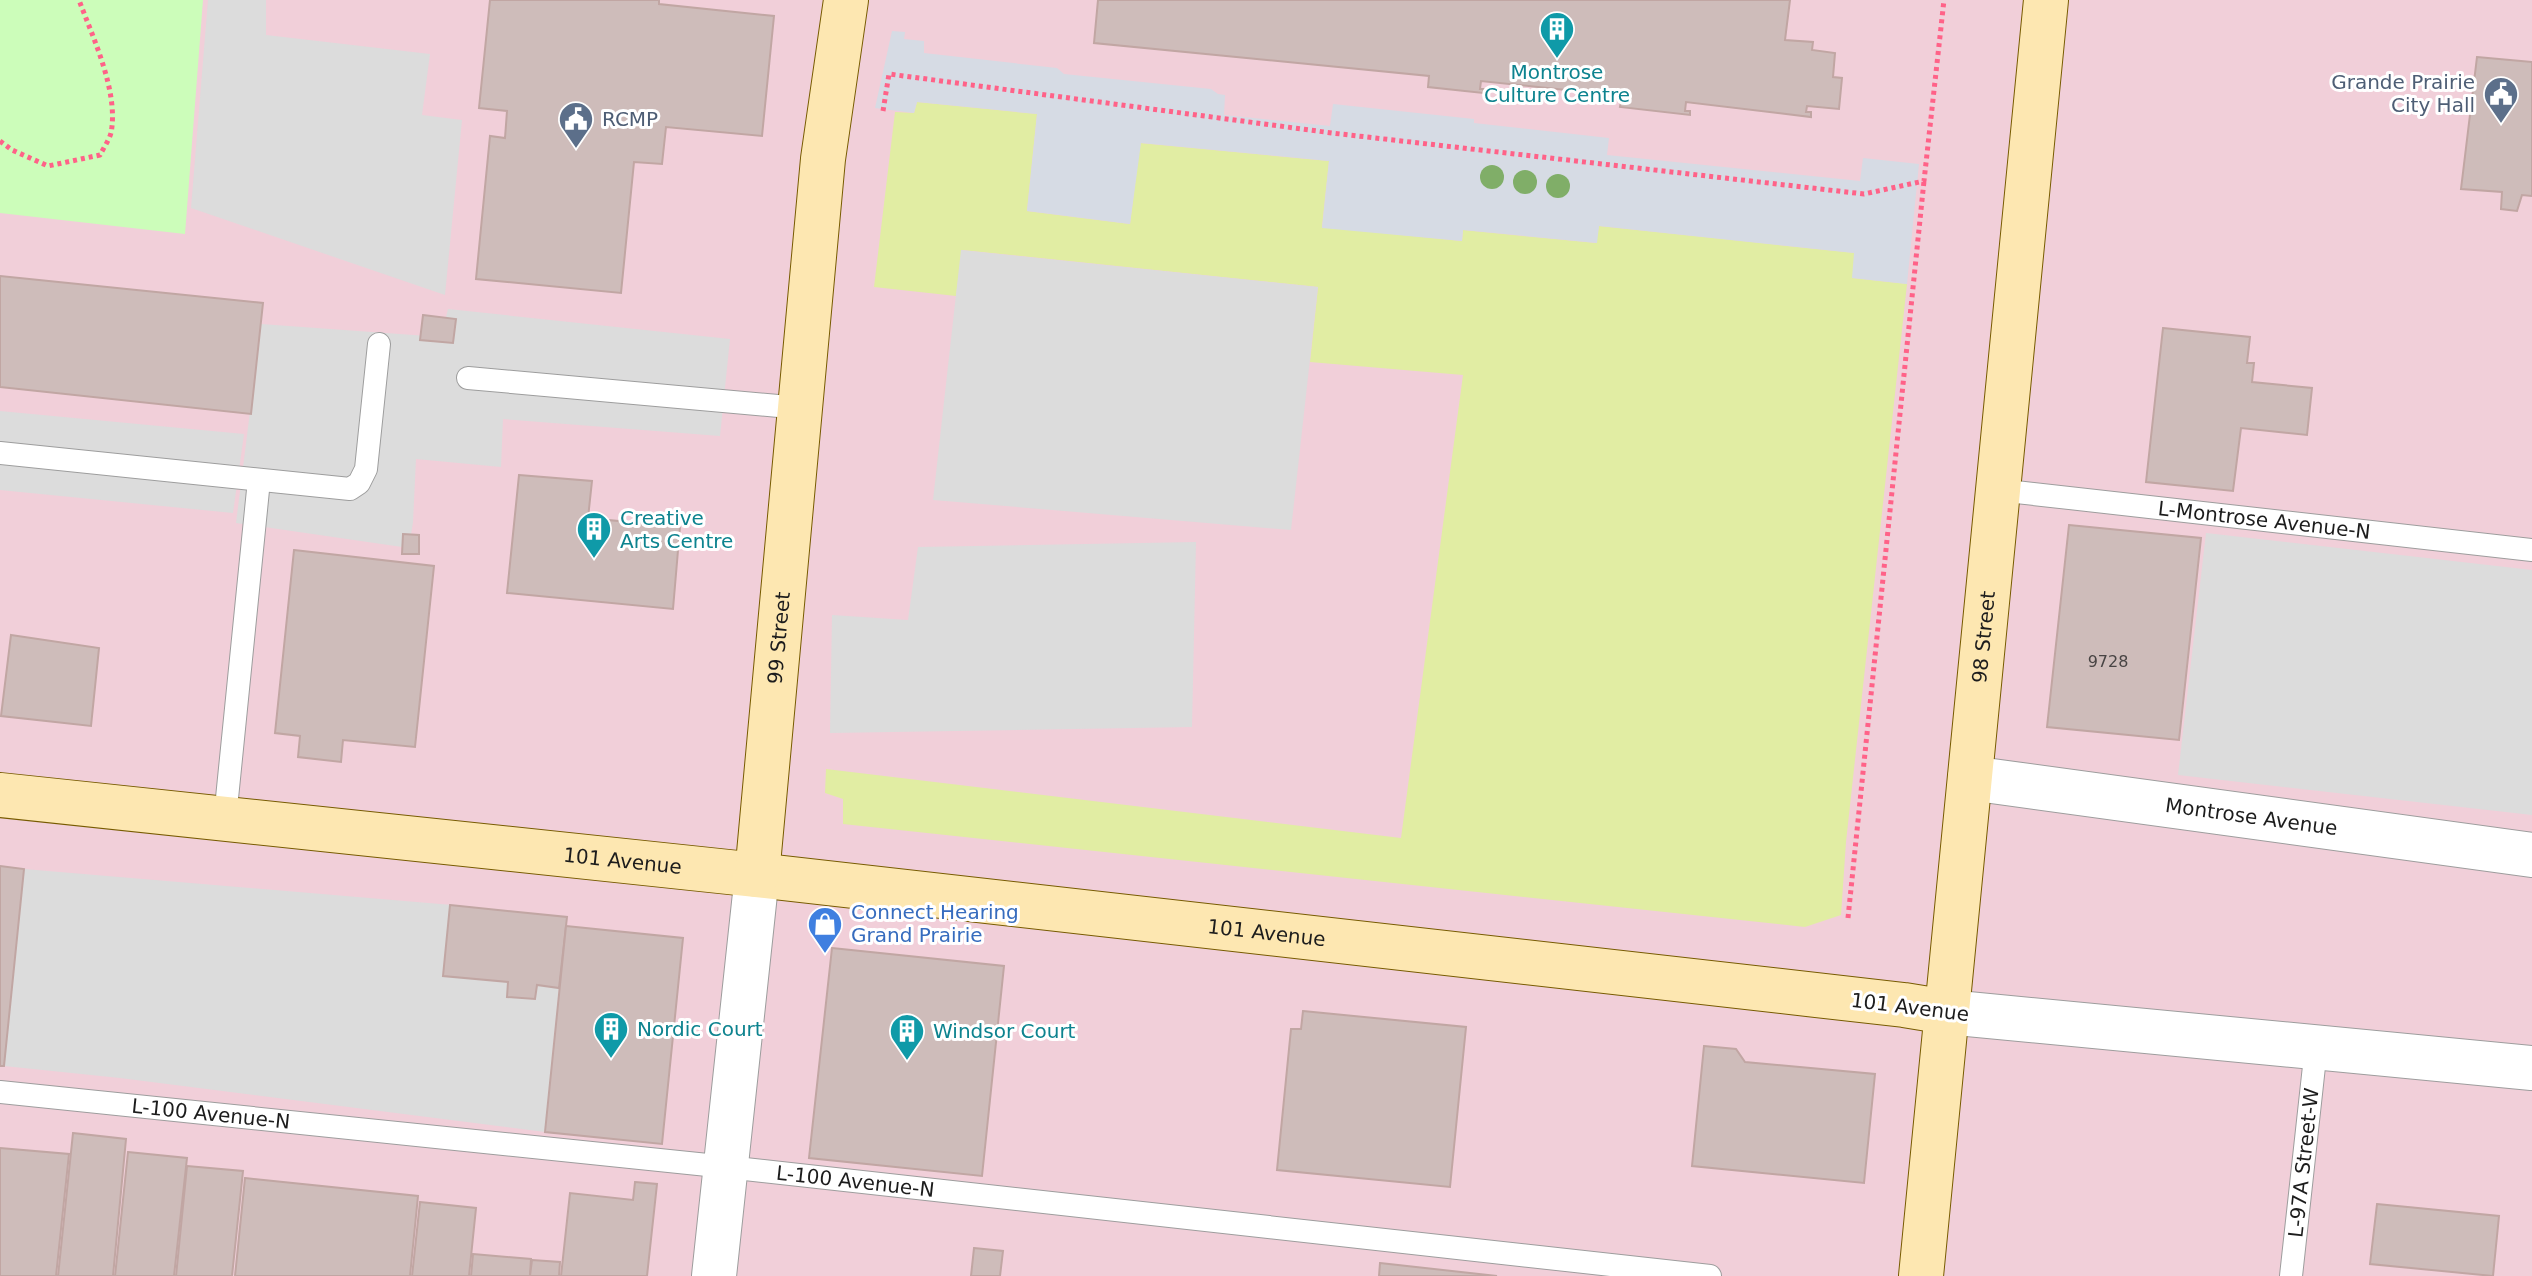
<svg xmlns="http://www.w3.org/2000/svg" width="2532" height="1276" font-family="'DejaVu Sans',sans-serif">
<rect width="100%" height="100%" fill="#efe6e1"/>
<rect fill="#f1cfd9" x="0" y="0" width="2532" height="1276"/>
<path fill="#e1eda3" d="M917,102l120,12 -10,97 103,13 10,-81 189,18 -7,66 140,14 1,-11 133,13 3,-17 256,27 -2,25 54,6 -61,558 -5,73 -36,12 -962,-103v-25l-18,-6 1,-24 575,69 62,-463 -153,-13 8,-75 -356,-37 -6,46 -82,-9 21,-175 19,1z"/>
<path fill="#ccfdba" d="M0,0h203l-18,234 -185,-21z"/>
<g fill="#dcdcdc">
<path d="M208,0h58v35l164,19 -8,61 40,5 -17,175 -254,-87z"/>
<path d="M961,250l357,37 -27,243 -358,-30z"/>
<path d="M448,309l282,30 -10,97 -217,-17 -2,48 -85,-8 -3,63 -4,26 -173,-25 25,-199 180,13z"/>
<path d="M0,411l244,23 -11,79 -233,-23z"/>
<path d="M2206,533l326,37v245l-354,-40z"/>
<path d="M1196,542l-4,185 -362,6 2,-118 76,5 10,-73z"/>
<path d="M24,869l428,36 -9,70 65,7v15l29,-12 22,3 -14,144 -425,-54 -116,-12z"/>
</g>
<path fill="#d6dbe4" d="M892,31l13,1 -1,7 20,2v12l133,15 7,6 147,15 7,5 7,1 -1,20 106,11 3,-22 141,15v4l135,15 -2,17 253,26 3,-23 56,6 -12,120 -55,-6 2,-25 -255,-27 -2,17 -134,-13 -1,11 -140,-13 7,-67 -188,-18 -11,81 -103,-13 10,-97 -120,-12 -3,11 -39,-5z"/>
<g fill="#cebcba" stroke="#c1a6a3" stroke-width="2">
<path d="M490,0h169v4l115,12 -12,120 -96,-9 -4,37 -28,-2 -13,131 -145,-14 14,-143 15,2 2,-27 -28,-3z"/>
<path d="M1098,0h692l-5,40 28,2 -1,8 23,3 -2,24 9,1 -3,31 -32,-3 -1,6h5v5l-125,-15 -1,9h5v4l-70,-8 2,-11 -141,-15 -1,8h4l-1,4 -55,-6 1,-11 -335,-33z"/>
<path d="M2477,57l55,5v134l-10,-1 -5,16 -16,-2 1,-17 -41,-3z"/>
<path d="M0,276l263,27 -12,111 -251,-27z"/>
<path d="M423,315l33,4 -3,24 -33,-3z"/>
<path d="M2163,328l87,9 -3,26h7l-2,19 60,6 -5,47 -66,-7 -8,63 -87,-9z"/>
<path d="M519,475l73,6 -4,37 92,9 -7,82 -166,-16z"/>
<path d="M2069,525l132,13 -22,202 -132,-13z"/>
<path d="M403,534l16,1v19h-17z"/>
<path d="M294,550l140,16 -19,181 -72,-7 -2,22 -43,-5 2,-21 -25,-3z"/>
<path d="M11,635l88,13 -8,78 -90,-10z"/>
<path d="M0,866l24,3 -20,197h-4z"/>
<path d="M450,905l117,12 -8,71 -22,-3 -2,14 -28,-2 1,-15 -65,-6z"/>
<path d="M566,926l117,12 -21,206 -117,-12z"/>
<path d="M832,948l172,18 -22,210 -173,-18z"/>
<path d="M1303,1011l163,16 -16,160 -173,-17 14,-141h10z"/>
<path d="M1704,1046l32,3 9,13 130,12 -11,109 -172,-17z"/>
<path d="M73,1133l53,6 -13,137h-55z"/>
<path d="M0,1148l69,6 -13,122h-56z"/>
<path d="M128,1152l59,6 -13,118h-59z"/>
<path d="M187,1166l56,5 -11,105h-56z"/>
<path d="M245,1178l173,18 -8,80h-175z"/>
<path d="M635,1182l22,2 -10,92h-86l9,-83 63,7z"/>
<path d="M420,1202l56,6 -7,68h-57z"/>
<path d="M2377,1204l122,12 -6,60 -123,-12z"/>
<path d="M974,1248l29,3 -3,25h-29z"/>
<path d="M473,1254l58,5 -1,17h-59z"/>
<path d="M532,1260l28,2 -1,14h-29z"/>
<path d="M1380,1263l117,13h-118z"/>
</g>
<g fill="none" stroke-linecap="round" stroke-linejoin="round">
<g stroke="#9d9d9d" stroke-width="24">
<g id="lane">
<path d="M468,378l332,30"/>
<path d="M0,453l350,36 9,-6 7,-14 13,-125"/>
<path id="s1" d="M1998,490l534,60"/>
<path d="M225,818l34,-338"/>
<path id="s2" d="M0,1092l727,75 983,109"/>
<path id="s3" d="M2291,1276l25,-228"/>
</g>
</g>
<g stroke="#9d9d9d" stroke-width="46">
<g id="street">
<path id="s4" d="M1970,778l562,77"/>
<path d="M1947,1012l585,56"/>
<path d="M714,1276l43,-401"/>
</g>
</g>
<g stroke="#775b00" stroke-width="46">
<g id="secondary">
<path id="s5" d="M0,795l757,80 1147,130 43,7"/>
<path id="s6" d="M757,875l66,-716 23,-159"/>
<path id="s7" d="M1921,1276l125,-1276"/>
</g>
</g>
<g stroke="#ff6288" stroke-width="5" stroke-dasharray="4 4" stroke-linecap="butt">
<path d="M883,111l6,-37 443,59 532,61 60,-13 20,-181"/>
<path d="M0,141l12,9 36,16 52,-11c3,-6 9,-15 11,-22 8,-41 -18,-95 -32,-133"/>
<path d="M1848,918l76,-737"/>
</g>
<use href="#lane" stroke="#fff" stroke-width="22"/>
<use href="#street" stroke="#fff" stroke-width="44"/>
<use href="#secondary" stroke="#fde7b1" stroke-width="44"/>
</g>
<g fill="#80ae68">
<circle cx="1492" cy="177" r="12"/>
<circle cx="1525" cy="182" r="12"/>
<circle cx="1558" cy="186" r="12"/>
</g>
<defs>
<g id="building-pin" transform="scale(1.8)"><path d="M0 17L-7.5 6A9.5 9.5 0 1 1 7.5 6Z" fill="#0f9aa8" stroke="#fff"/><path d="M-4-6H4V6H1V3H-1V6H-4ZM-2.5-4.3h1.7v1.8h-1.7ZM.8-4.3h1.7v1.8H.8ZM-2.5-1h1.7V.8h-1.7ZM.8-1h1.7V.8H.8Z" fill="#fff"/></g>
<g id="civic-pin" transform="scale(1.8)"><path d="M0 17L-7.5 6A9.5 9.5 0 1 1 7.5 6Z" fill="#5c6f8a" stroke="#fff"/><path d="M-.6-6.5H3V-4.5H.6V-3L4-1V1h2V6H-6V1h2V-1L-.6-3ZM-1.2 2.5V6h2.4V2.5Z" fill="#fff"/></g>
<g id="shop-pin" transform="scale(1.8)"><path d="M0 17L-7.5 6A9.5 9.5 0 1 1 7.5 6Z" fill="#3f7fe0" stroke="#fff"/><path d="M-5-2.5h2.3a2.7 3.5 0 0 1 5.4 0H5L5.5 6h-11ZM-1.5-2.5h3a1.5 2.3 0 0 0-3 0Z" fill="#fff"/></g>
</defs>
<g fill-rule="evenodd">
<use href="#building-pin" x="1557" y="29"/>
<use href="#civic-pin" x="2501" y="94"/>
<use href="#civic-pin" x="576" y="119"/>
<use href="#building-pin" x="594" y="529"/>
<use href="#shop-pin" x="825" y="924"/>
<use href="#building-pin" x="611" y="1029"/>
<use href="#building-pin" x="907" y="1031"/>
</g>
<g text-anchor="middle" dominant-baseline="central" stroke-width="6" stroke-linejoin="round" paint-order="stroke">
<g font-size="16" fill="#484444">
<text x="2108" y="661">9728</text>
</g>
<g font-size="20" fill="#0d838f" stroke="#fff" text-anchor="start">
<text x="1557" y="72" text-anchor="middle">Montrose<tspan x="1557" dy="23">Culture Centre</tspan></text>
<text x="620" y="518">Creative<tspan x="620" dy="23">Arts Centre</tspan></text>
<text x="637" y="1029">Nordic Court</text>
<text x="933" y="1031">Windsor Court</text>
</g>
<g font-size="20" fill="#4e5e75" stroke="#fff" text-anchor="end">
<text x="2475" y="82">Grande Prairie<tspan x="2475" dy="23">City Hall</tspan></text>
<text x="602" y="119" text-anchor="start">RCMP</text>
</g>
<g font-size="20" fill="#1c1c1c" stroke="#fff">
<text stroke="none"><textPath href="#s1" startOffset="268">L-Montrose Avenue-N</textPath></text>
<text stroke="none"><textPath href="#s6" startOffset="238">99 Street</textPath></text>
<text stroke="none"><textPath href="#s7" startOffset="642">98 Street</textPath></text>
<text stroke="none"><textPath href="#s4" startOffset="284">Montrose Avenue</textPath></text>
<text stroke="none"><textPath href="#s5" startOffset="626">101 Avenue</textPath></text>
<text stroke="none"><textPath href="#s5" startOffset="1274">101 Avenue</textPath></text>
<text transform="translate(1910 1007) rotate(7)">101 Avenue</text>
<text stroke="none"><textPath href="#s2" startOffset="212">L-100 Avenue-N</textPath></text>
<text stroke="none"><textPath href="#s3" startOffset="114">L-97A Street-W</textPath></text>
<text stroke="none"><textPath href="#s2" startOffset="860">L-100 Avenue-N</textPath></text>
</g>
<g font-size="20" fill="#366cbe" stroke="#fff" text-anchor="start">
<text x="851" y="912">Connect Hearing<tspan x="851" dy="23">Grand Prairie</tspan></text>
</g>
</g>
</svg>
